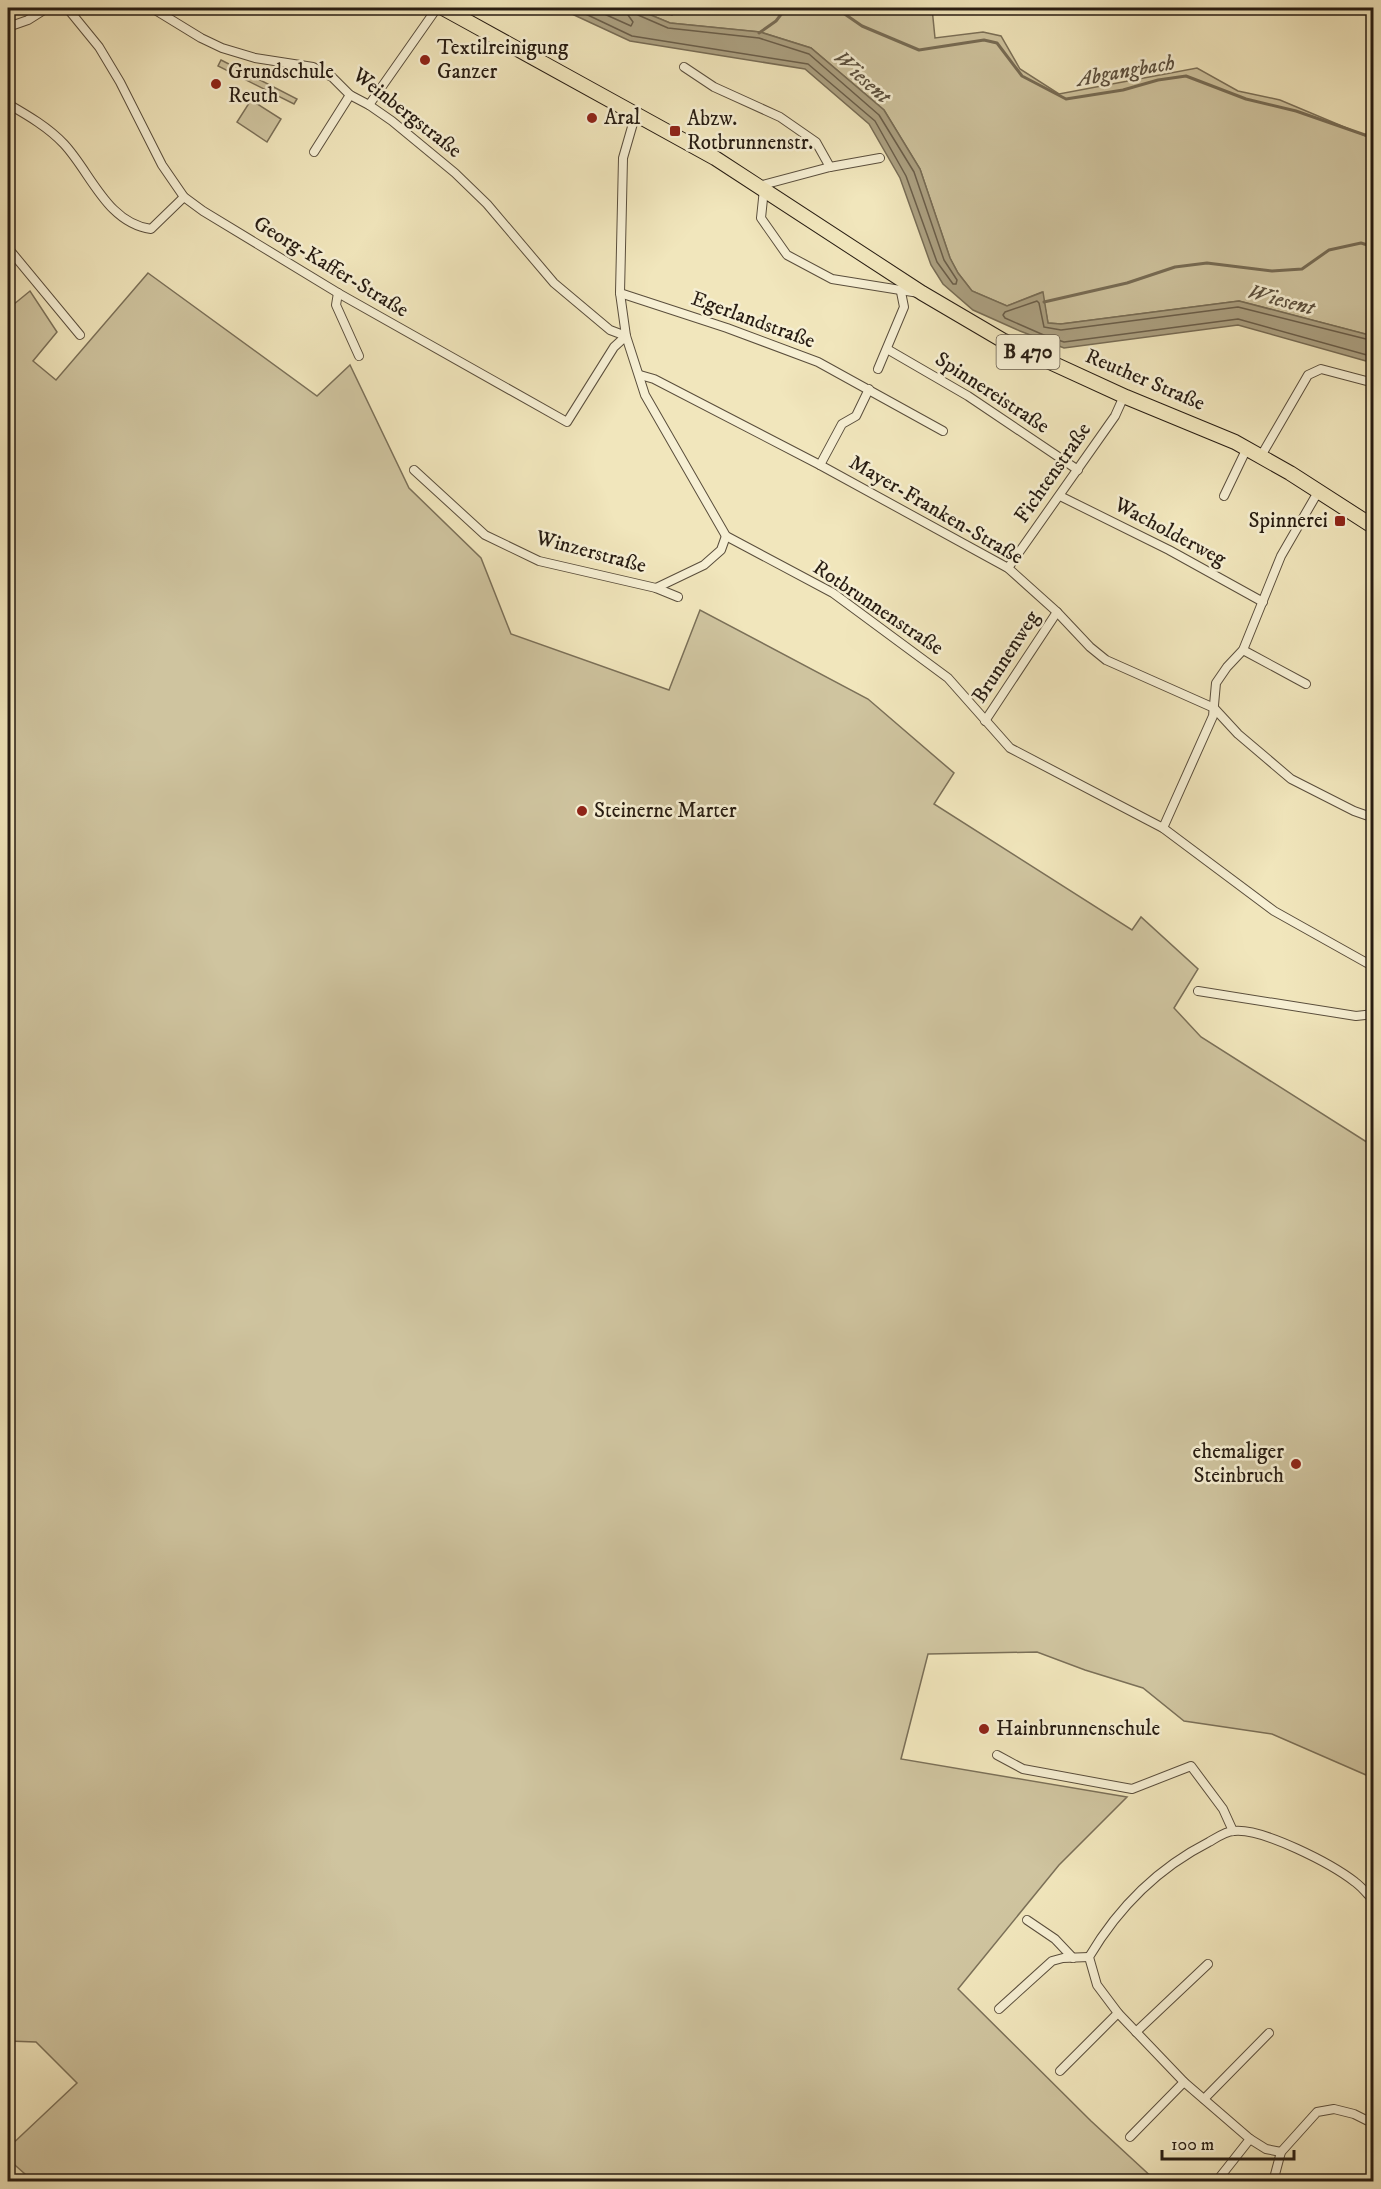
<svg xmlns="http://www.w3.org/2000/svg" width="1381" height="2189" font-family="'IM FELL DW Pica',serif">
<rect width="100%" height="100%" fill="#f1e6bc"/>
<filter id="stains"><feTurbulence type="fractalNoise" baseFrequency=".00333" numOctaves="4"/><feColorMatrix values="0 0 0 0 .2 0 0 0 0 .09 0 0 0 0 .02 0 0 0 .5 -.17"/></filter>
<radialGradient id="worn" r=".72"><stop offset=".6" stop-color="#630" stop-opacity="0"/><stop offset="1" stop-color="#630" stop-opacity=".3"/></radialGradient>
<g fill="#cfc49f" stroke="#7b7058" stroke-width="1.5">
<path d="M634,8h16l22,7 2,-7h258l3,30 48,-6 18,4 19,33 39,25 138,-26 41,23 42,9 93,39v197l-134,-35 -178,23 -13,-1 -6,-31 -35,14 -35,-15 -14,-18 -8,-15 -30,-89 -36,-59 -73,-62 -51,-16 -90,-9z"/>
<path d="M221,60l76,39 -3,5 -76,-38z"/>
<path d="M251,100l30,19 -14,23 -30,-20z"/>
<path d="M148,273l169,123 33,-31 59,123 72,70 30,76 158,56 31,-80 168,89 86,74 -20,31 198,126 9,-13 57,52 -24,39 27,29 172,109v632l-101,-44 -88,-13 -41,-33 -58,-18 -48,-18 -109,2 -27,105 226,38 -68,68 -101,124 133,132 65,60h-1123l-25,-22v-11l69,-65 -41,-41 -28,-1v-1732l22,-18 27,41 -24,29 23,19z"/>
</g>
<path fill="#aca182" stroke="#776c55" stroke-width="1.5" d="M559,8h75l36,15 90,9 51,16 73,62 36,59 30,89 8,15 14,18 35,15 36,-14 5,31 13,1 178,-23 134,35v27l-135,-38 -174,23 -44,-17 -47,-21 -30,-26 -12,-19 -31,-87 -31,-54 -64,-55 -175,-28z"/>
<g fill="none" stroke-linecap="round" stroke-linejoin="round">
<g stroke="#6a5e4a" stroke-width="1.5">
<path d="M573,8l59,28 176,28 67,57 31,55 31,86 16,22h3l1,-4 -13,-20 -30,-88 -35,-57 -70,-61 -50,-16 -91,-10 -30,-13 -4,-7"/>
<path d="M591,8l40,18 2,-4 -5,-7 -1,-7"/>
<path d="M1374,341l-136,-34 -177,23 -17,-3 -5,-24 -2,-2 -32,11 -2,3 2,3 41,18 18,6 174,-23 136,38"/>
</g>
<g stroke="#776c55" stroke-width="3">
<path d="M836,8l26,18 57,24 65,-10 13,3 25,33 44,23 57,-9 35,-10 28,-4 60,23 50,12 69,24 9,-2"/>
<path d="M759,33l17,-12 10,-13"/>
<path d="M1044,302l83,-19 48,-16 32,-4 65,8 30,-2 27,-19 32,-7 13,4"/>
</g>
<g stroke="#5a4e3c" stroke-width="10">
<g id="minor">
<path d="M68,9l31,38 21,35 42,83 22,32 19,14 135,82 229,129 47,-75 12,-11 -16,-6 -56,-47 -67,-79 -32,-31 -63,-52 -23,-16 -19,-10 -18,-18 -19,-10 -58,-9 -33,-10 -21,-10 -49,-30"/>
<path d="M8,27l20,-7 19,-12 21,1"/>
<path d="M684,67l30,20 66,30 36,25 14,25"/>
<path d="M8,104c19,11 40,23 56,40 27,29 43,79 87,85l33,-32"/>
<path d="M369,105l68,-97"/>
<path d="M636,113l-13,45 -3,135 6,43 19,59 81,141 107,57 115,85 62,70 153,80 111,83 100,56"/>
<path d="M314,152l36,-57"/>
<path d="M759,186l71,-19 50,-9"/>
<path d="M764,189l-3,29 26,37 45,24 87,14"/>
<path d="M8,248l72,87"/>
<path d="M338,293l-2,12 23,51"/>
<path d="M620,293l107,35 91,34 125,69"/>
<path d="M887,349l81,47 110,74"/>
<path d="M878,369l26,-62 -3,-15"/>
<path d="M640,375l14,4 166,86 188,103 49,44 33,35 16,13 108,48 24,26 53,45 63,32 20,7"/>
<path d="M1261,456l47,-81 13,-6 53,14"/>
<path d="M820,465l22,-41 14,-8 13,-27"/>
<path d="M414,470l71,65 54,26 117,27 22,9"/>
<path d="M1060,496l109,54 94,52"/>
<path d="M1224,496l23,-48"/>
<path d="M1008,568l107,-152 9,-20"/>
<path d="M656,588l48,-23 17,-15 5,-14"/>
<path d="M1243,650l63,34"/>
<path d="M985,721l72,-109"/>
<path d="M1163,828l50,-112 3,-33 11,-16 16,-17 38,-94 37,-64"/>
<path d="M1198,991l158,25 18,-2"/>
<path d="M997,1755l26,14 109,20 59,-23 32,43 10,22"/>
<path d="M1027,1920l28,19 18,19"/>
<path d="M999,2009l53,-48 11,-3 26,-1"/>
<path d="M1136,2032l72,-68"/>
<path d="M1060,2071l58,-58"/>
<path d="M1204,2099l65,-66"/>
<path d="M1130,2137l54,-55"/>
<path d="M1281,2152l-15,-3 -16,-10 -66,-57 -66,-69 -21,-28 -8,-28c29,-49 69,-89 120,-115 7,-4 17,-11 25,-11 29,-3 98,33 121,51 7,5 13,13 19,19"/>
<path d="M1216,2182l34,-43"/>
<path d="M1273,2182l8,-30 36,-40 17,-3 20,5 20,10"/>
</g>
</g>
<g stroke="#271c12" stroke-width="16">
<path id="primary" d="M443,8l272,150 207,135 80,47 124,57 109,45 55,31 84,54"/>
</g>
<use href="#minor" stroke="#f6efd3" stroke-width="8"/>
<use href="#primary" stroke="#f1e6bc" stroke-width="14"/>
</g>
<g fill="#8f2418" stroke="#f6efd3" stroke-width="2">
<circle cx="425" cy="60" r="6"/>
<circle cx="216" cy="84" r="6"/>
<circle cx="592" cy="118" r="6"/>
<rect x="669" y="125" width="12" height="12" rx="3"/>
<rect x="1334" y="515" width="12" height="12" rx="3"/>
<circle cx="582" cy="811" r="6"/>
<circle cx="1296" cy="1464" r="6"/>
<circle cx="984" cy="1729" r="6"/>
</g>
<g text-anchor="middle" dominant-baseline="central" stroke-width="5" stroke-linejoin="round" paint-order="stroke">
<rect fill="#f6efd3" stroke="#655b4c" stroke-width="1.5" x="996.5" y="335" width="63" height="34" rx="4.5"/>
<g font-size="20" font-weight="bold" fill="#271c12">
<text x="1028" y="352">B 470</text>
</g>
<g font-size="21" fill="#271c12" stroke="#f6efd3" text-anchor="start">
<text x="437" y="48">Textilreinigung<tspan x="437" dy="24">Ganzer</tspan></text>
<text x="228" y="72">Grundschule<tspan x="228" dy="24">Reuth</tspan></text>
<text x="604" y="118">Aral</text>
<text x="687" y="119">Abzw.<tspan x="687" dy="24">Rotbrunnenstr.</tspan></text>
<text x="1328" y="521" text-anchor="end">Spinnerei</text>
<text x="594" y="811">Steinerne Marter</text>
<text x="1284" y="1452" text-anchor="end">ehemaliger<tspan x="1284" dy="24">Steinbruch</tspan></text>
<text x="996" y="1729">Hainbrunnenschule</text>
</g>
<g font-size="21" fill="#271c12" stroke="#f6efd3">
<text transform="translate(407 113) rotate(38)">Weinbergstraße</text>
<text transform="translate(331 267) rotate(31)">Georg-Kaffer-Straße</text>
<text transform="translate(753 320) rotate(20)">Egerlandstraße</text>
<text transform="translate(1145 380) rotate(23)">Reuther Straße</text>
<text transform="translate(992 393) rotate(33)">Spinnereistraße</text>
<text transform="translate(1053 473) rotate(-55)">Fichtenstraße</text>
<text transform="translate(936 510) rotate(30)">Mayer-Franken-Straße</text>
<text transform="translate(1170 532) rotate(28)">Wacholderweg</text>
<text transform="translate(591 552) rotate(15)">Winzerstraße</text>
<text transform="translate(878 608) rotate(34)">Rotbrunnenstraße</text>
<text transform="translate(1006 657) rotate(-57)">Brunnenweg</text>
</g>
<g font-size="22" font-style="italic" fill="#5c513f" stroke="#f6efd3">
<text transform="translate(1126 71) rotate(-10)">Abgangbach</text>
<text transform="translate(862 77) rotate(42)">Wiesent</text>
<text transform="translate(1281 300) rotate(15)">Wiesent</text>
</g>
</g>
<rect width="1381" height="2189" fill="none" stroke="#f1e6bc" stroke-width="30"/>
<rect x="9" y="9" width="1363" height="2171" fill="none" stroke="#271c12" stroke-width="3"/>
<rect x="15" y="15" width="1351" height="2159" fill="none" stroke="#271c12" stroke-width="1.5"/>
<path d="M1162 2150v9h132v-9" fill="none" stroke="#271c12" stroke-width="3"/>
<text x="1171" y="2150" font-size="18" fill="#271c12" stroke="#f6efd3" stroke-width="4.5" paint-order="stroke">100 m</text>
<rect width="100%" height="100%" filter="url(#stains)"/>
<rect width="100%" height="100%" fill="url(#worn)"/>
</svg>
